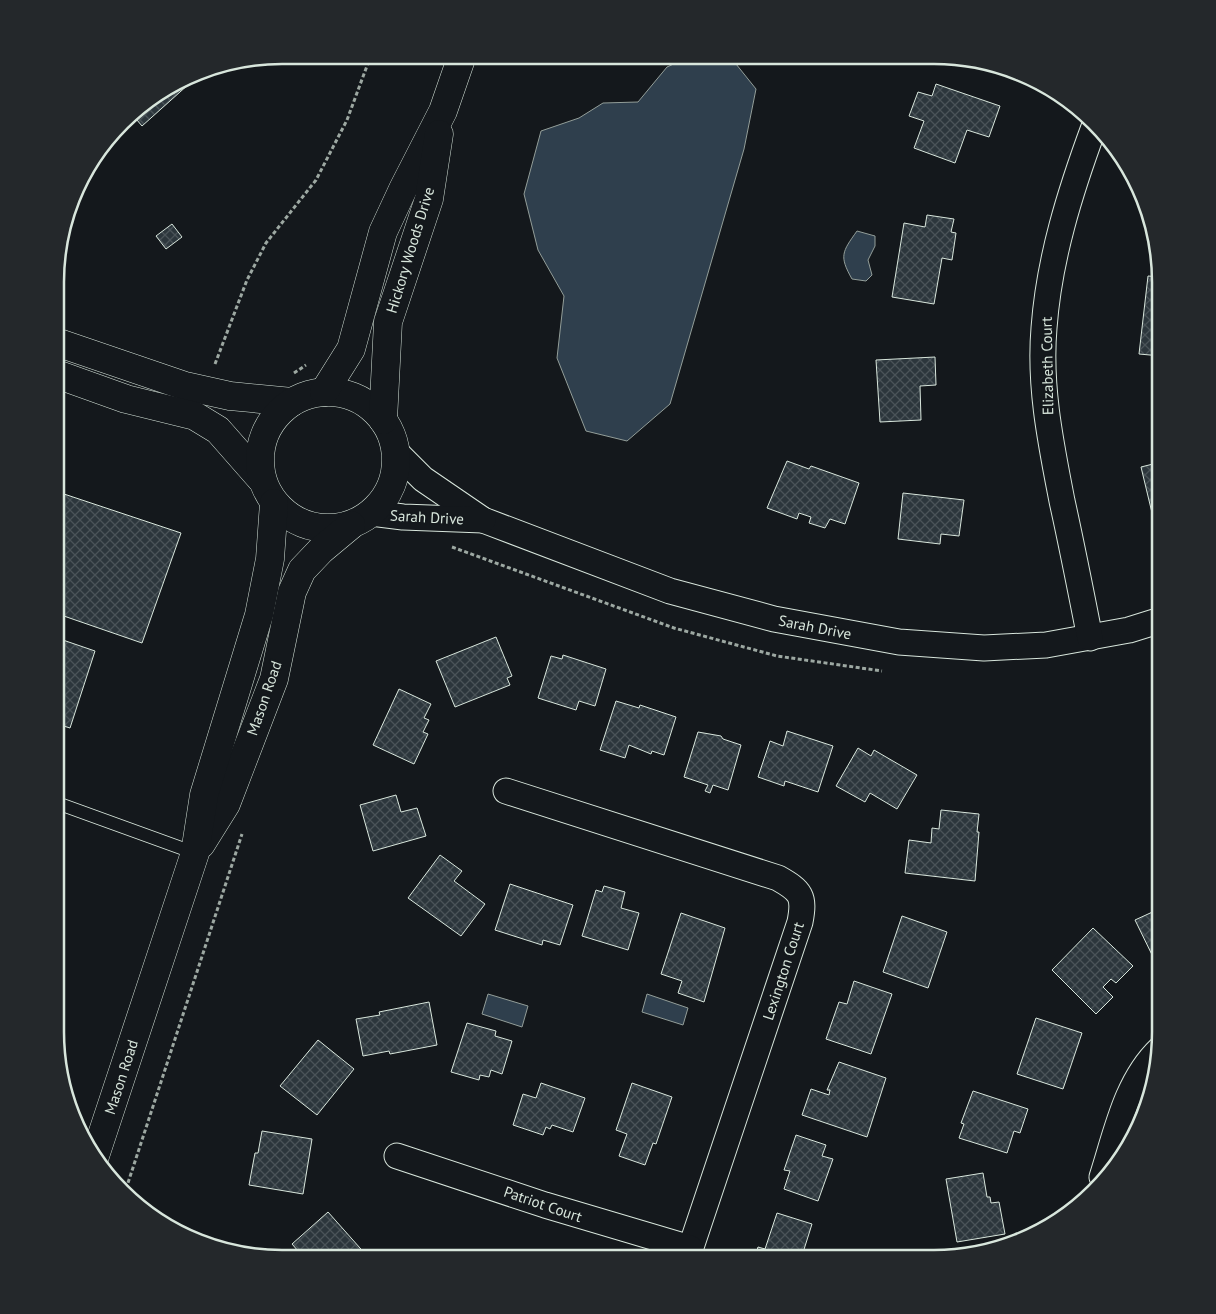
<svg xmlns="http://www.w3.org/2000/svg" width="1216" height="1314" font-family="'PT Sans',sans-serif">
<defs>
<pattern id="building-cross-hatch" width="8" height="8" patternUnits="userSpaceOnUse" patternTransform="scale(1.25)"><rect width="8" height="8" fill="#2c363c"/><path d="M0 0l8 8M0 8l8-8" fill="none" stroke="#4a5358"/></pattern>
</defs>
<rect width="100%" height="100%" fill="#14181c"/>
<g fill="#2f3f4d" stroke="#939e99">
<path d="M691,56l41,3 24,30 -12,60 -74,255 -43,37 -41,-10 -29,-73 7,-62 -26,-46 -14,-56 17,-63 38,-13 24,-15 35,-1 29,-35z"/>
<path d="M857,231l18,5v10l-7,14 4,15 -6,6 -14,-2c-13,-23 -10,-27 5,-48z"/>
<path d="M488,994l40,12 -6,21 -40,-13z"/>
<path d="M647,994l41,14 -5,17 -41,-13z"/>
</g>
<g fill="url(#building-cross-hatch)" stroke="#d8e6dc">
<path d="M198,73l1,2 -57,51 -11,-13z"/>
<path d="M936,84l64,22 -11,31 -22,-7 -12,33 -41,-15 10,-27 -15,-5 9,-24 14,4z"/>
<path d="M927,215l27,4 -3,13 5,1 -4,27 -10,-2 -8,46 -42,-7 12,-74 21,4z"/>
<path d="M172,224l10,13 -16,12 -10,-13z"/>
<path d="M1148,276l13,1v79l-22,-2z"/>
<path d="M935,357l1,28 -16,1 1,34 -41,2 -4,-62z"/>
<path d="M787,461l22,8 2,-3 48,17 -14,41 -15,-5 -5,9 -16,-5 2,-6 -12,-4 -2,6 -30,-11z"/>
<path d="M1161,462v53l-8,2 -12,-50z"/>
<path d="M58,492l123,41 -39,110 -84,-29z"/>
<path d="M903,493l61,7 -5,36 -18,-2 -1,10 -42,-5z"/>
<path d="M496,637l16,39 -5,2 3,7 -55,22 -19,-46z"/>
<path d="M57,638l38,13 -25,77 -13,-4z"/>
<path d="M563,655l43,14 -11,37 -16,-5 -3,9 -38,-12 13,-42 11,3z"/>
<path d="M399,689l32,15 -7,14 5,2 -6,12 5,2 -14,30 -41,-19z"/>
<path d="M616,701l23,7 1,-3 36,12 -12,38 -12,-4 -1,3 -22,-9 -4,13 -25,-8z"/>
<path d="M787,731l46,15 -15,46 -33,-11 -1,5 -26,-9 12,-36 13,5z"/>
<path d="M698,732l23,4 2,3 18,6 -13,45 -15,-5 -3,8 -5,-2 3,-6 -24,-8z"/>
<path d="M858,748l13,8 3,-6 43,25 -20,34 -27,-16 -5,9 -29,-16z"/>
<path d="M396,795l5,17 16,-4 9,28 -53,15 -13,-46z"/>
<path d="M941,810l38,4 -2,18h2l-4,49 -70,-8 4,-33 22,3 1,-15 7,1z"/>
<path d="M440,855l22,16 -8,10 31,23 -24,32 -53,-38z"/>
<path d="M510,884l63,21 -13,40 -17,-5 -1,5 -47,-15z"/>
<path d="M604,886l21,6 -4,16 18,5 -11,37 -46,-14 14,-46 6,2z"/>
<path d="M1161,905v58l-4,2 -22,-45 24,-11 -1,-2z"/>
<path d="M681,913l44,15 -21,74 -26,-9 4,-12 -21,-7z"/>
<path d="M902,916l45,16 -19,56 -45,-16z"/>
<path d="M1093,928l40,38 -17,17 -5,-4 -8,8 10,10 -17,17 -44,-44z"/>
<path d="M854,981l38,13 -21,60 -45,-15 13,-37 8,2z"/>
<path d="M429,1002l8,43 -47,9 -1,-3 -26,5 -7,-37 24,-4 -1,-3z"/>
<path d="M1036,1018l46,15 -19,56 -46,-15z"/>
<path d="M467,1023l29,8 -1,5 17,5 -10,33 -11,-4 -2,7 -9,-2 -1,5 -28,-8z"/>
<path d="M318,1040l36,29 -37,46 -37,-29z"/>
<path d="M839,1062l47,16 -19,59 -65,-22 9,-26 18,6 1,-5h-3z"/>
<path d="M541,1083l44,15 -12,34 -21,-7 -2,4 -4,-2 -3,8 -30,-10 10,-31 13,4z"/>
<path d="M632,1083l40,14 -16,47 -3,-1 -8,22 -26,-9 8,-22 -11,-4z"/>
<path d="M973,1091l55,18 -8,24 -6,-2 -7,22 -48,-15 5,-14 -3,-1z"/>
<path d="M262,1131l50,8 -9,55 -54,-9 6,-32h3z"/>
<path d="M796,1135l30,10 -4,11 11,3 -15,42 -34,-12 6,-18 -6,-1z"/>
<path d="M983,1173l4,24h3l1,6 8,-1 6,32 -48,8 -11,-63z"/>
<path d="M328,1212l40,45 -2,2h-61l-13,-15z"/>
<path d="M777,1213l35,11 -11,35h-47l4,-12 7,2z"/>
<path d="M424,1250l24,9h-27z"/>
</g>
<g fill="none" stroke-linecap="round" stroke-linejoin="round">
<g stroke="#d8e6dc" stroke-width="14">
<path id="lane" d="M57,803l138,50"/>
</g>
<g stroke="#d8e6dc" stroke-width="27">
<g id="street">
<path d="M396,452l27,27 60,41 187,71 104,28 125,23 85,6 62,-3 83,-15 32,-10"/>
<path d="M371,513l32,4 80,3"/>
<path d="M1090,638c-9,-46 -18,-92 -28,-137 -11,-57 -23,-114 -18,-173 5,-69 26,-136 50,-201"/>
<path d="M506,791l272,87c23,13 27,18 22,44l-113,337"/>
<path d="M397,1156l148,49 145,43"/>
<path d="M1102,1177c14,-43 24,-96 58,-128"/>
</g>
</g>
<g stroke="#d8e6dc" stroke-width="29">
<g id="secondary">
<path d="M59,343l126,43 45,10 62,6"/>
<path d="M59,375l67,24 69,17 23,14 43,49"/>
<circle cx="328" cy="460" r="68"/>
<path d="M324,392l27,-43 32,-117 20,-43 40,-78 19,-55"/>
<path d="M383,420l5,-98 41,-123 10,-65"/>
<path d="M201,844l25,-40 48,-125 18,-87 10,-22 19,-20 30,-25"/>
<path d="M94,1159l101,-306 9,-58 55,-180 11,-56 4,-56"/>
</g>
</g>
<g stroke="#9da8a2" stroke-width="3" stroke-dasharray="4 2.5" stroke-linecap="butt">
<path d="M215,364l32,-84 19,-37 50,-63 31,-60 24,-65"/>
<path d="M294,373l12,-8"/>
<path d="M452,547l222,81 103,28 105,15"/>
<path d="M126,1189l116,-355"/>
</g>
<use href="#lane" stroke="#14181c" stroke-width="12"/>
<use href="#street" stroke="#14181c" stroke-width="25"/>
<use href="#secondary" stroke="#14181c" stroke-width="28"/>
</g>
<g text-anchor="middle" dominant-baseline="central" stroke-width="4" stroke-linejoin="round" paint-order="stroke">
<g font-size="15" fill="#d8e6dc" stroke="#14181c">
<text transform="translate(410 250) rotate(-73)">Hickory Woods Drive</text>
<text transform="translate(1047 366) rotate(-91)">Elizabeth Court</text>
<text transform="translate(427 517) rotate(3)">Sarah Drive</text>
<text transform="translate(815 627) rotate(11)">Sarah Drive</text>
<text transform="translate(264 698) rotate(-71)">Mason Road</text>
<text transform="translate(783 971) rotate(-72)">Lexington Court</text>
<text transform="translate(121 1077) rotate(-72)">Mason Road</text>
<text transform="translate(543 1204) rotate(19)">Patriot Court</text>
</g>
</g>
<path d="M0 0H1216V1314H0ZM282 64H934A218 218 0 0 1 1152 282V1032A218 218 0 0 1 934 1250H282A218 218 0 0 1 64 1032V282A218 218 0 0 1 282 64Z" fill="#24282b" fill-rule="evenodd"/>
<path fill="none" stroke="#d8e6dc" stroke-width="2.5" d="M282 64H934A218 218 0 0 1 1152 282V1032A218 218 0 0 1 934 1250H282A218 218 0 0 1 64 1032V282A218 218 0 0 1 282 64Z"/>
</svg>
